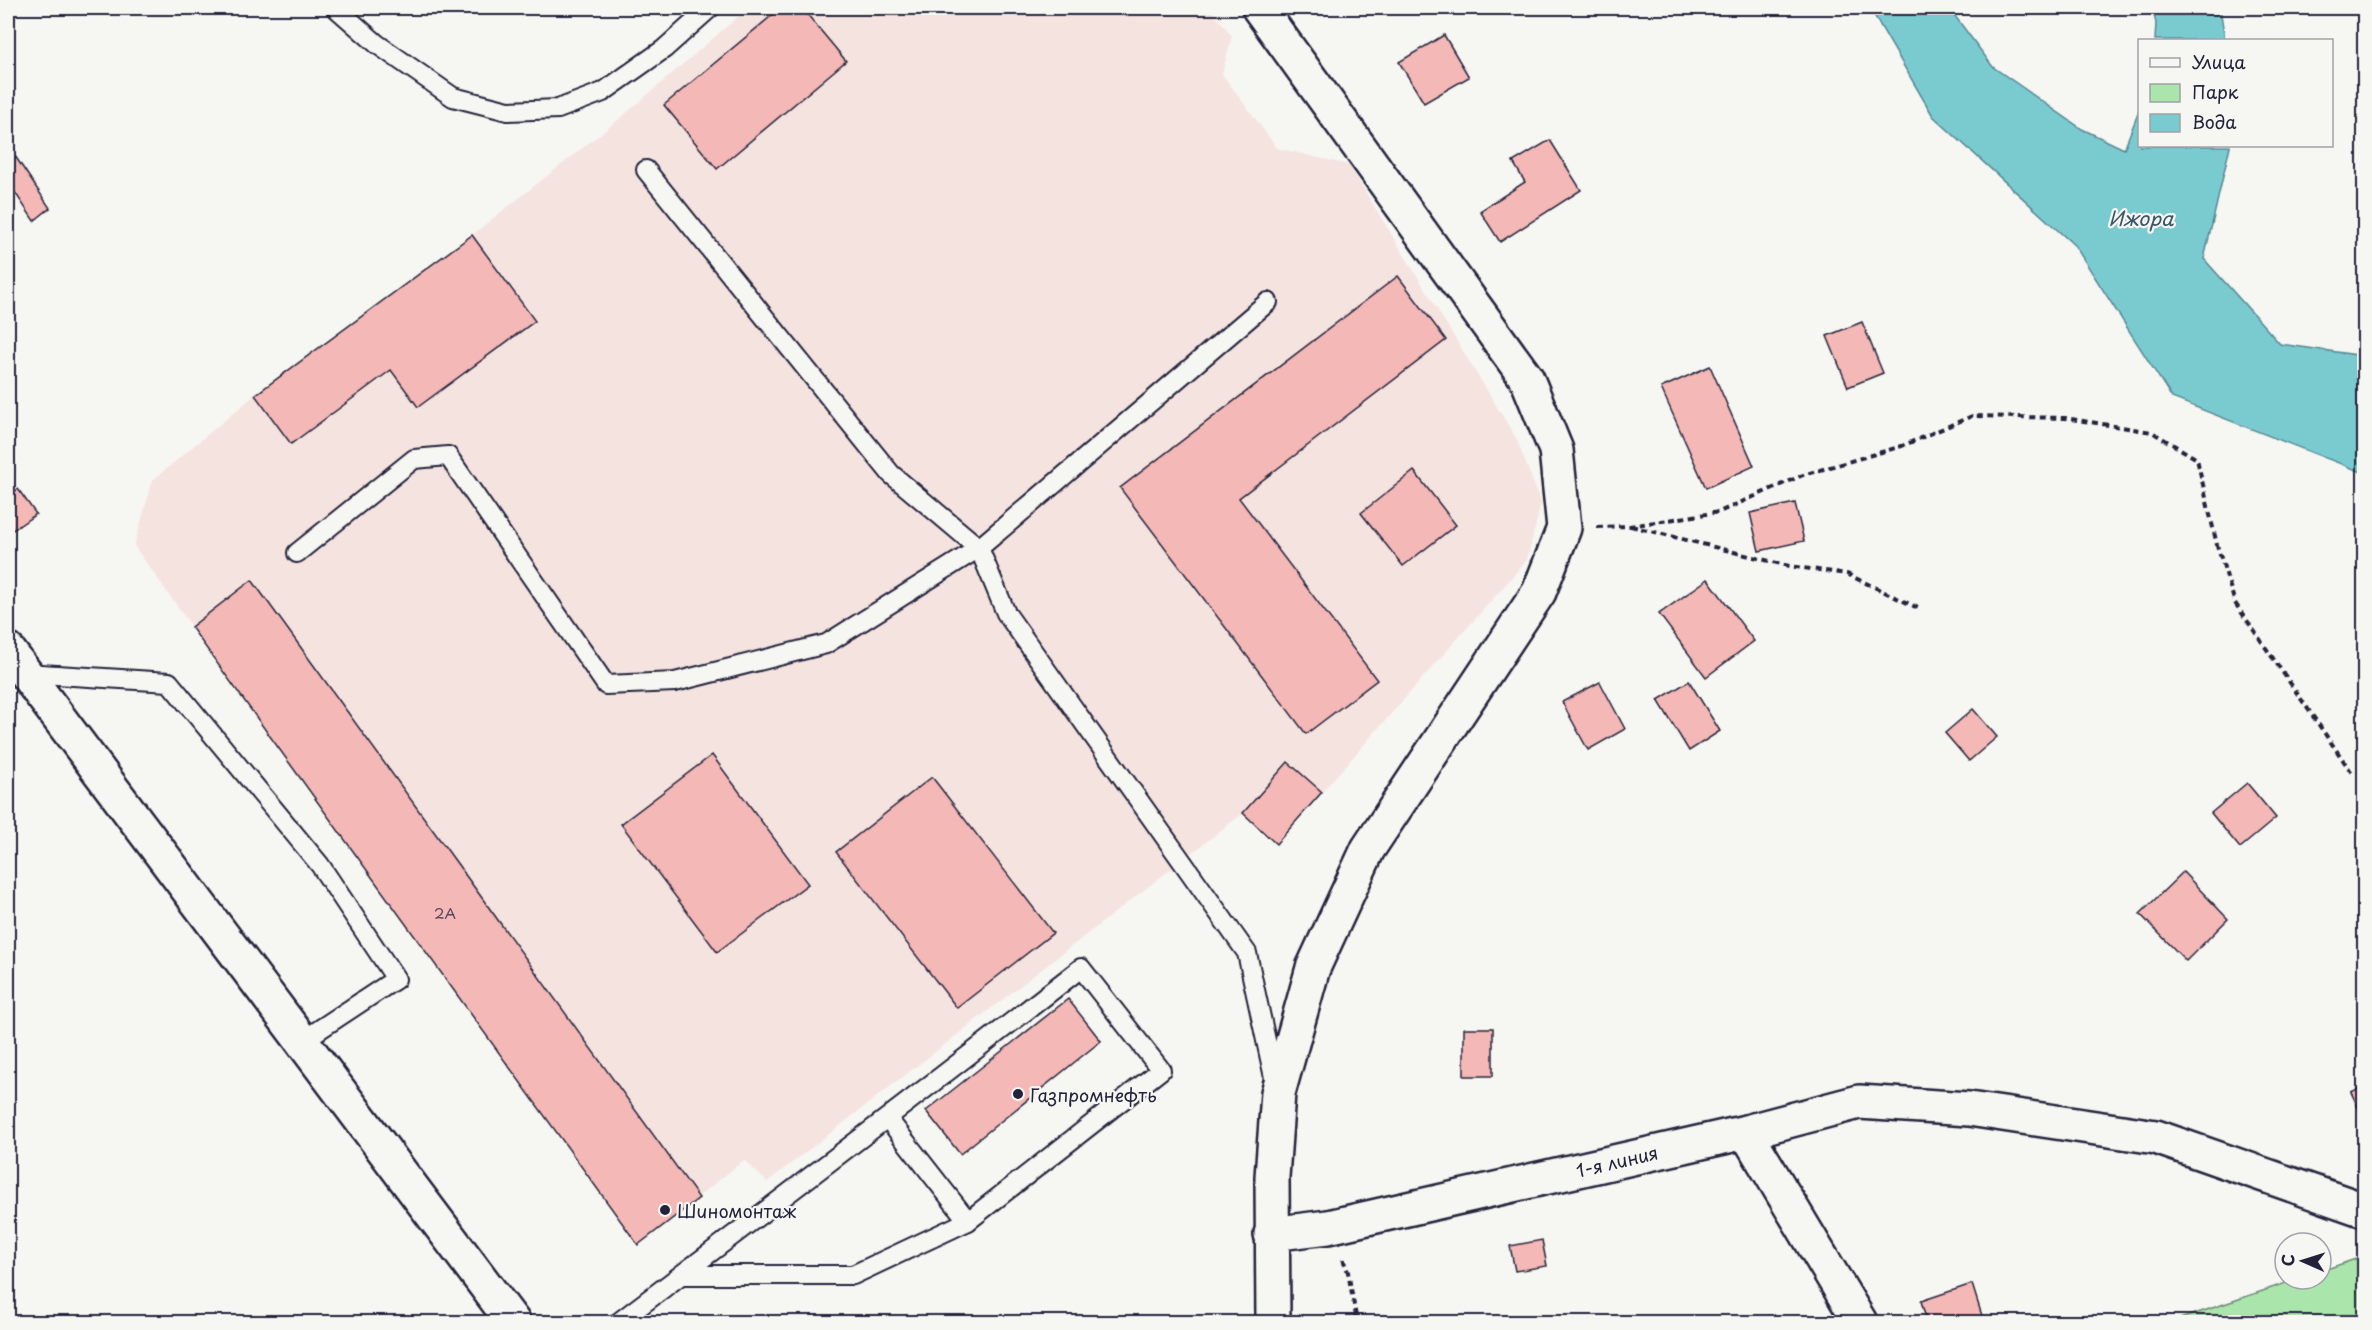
<svg xmlns="http://www.w3.org/2000/svg" width="2372" height="1330" font-family="'Playpen Sans',sans-serif">
<rect width="100%" height="100%" fill="#f6f6f2"/>
<filter id="ink" filterUnits="userSpaceOnUse"><feTurbulence type="fractalNoise" baseFrequency=".0167" numOctaves="2"/><feDisplacementMap in="SourceGraphic" scale="12" xChannelSelector="R" yChannelSelector="G"/><feConvolveMatrix kernelMatrix="1 2 1 2 8 2 1 2 1" color-interpolation-filters="sRGB"/></filter>
<g filter="url(#ink)">
<path fill="#f5e3e0" d="M748,8h462l22,28 -10,38 55,74 72,17 167,273 25,65 -14,57 -251,284 -34,-30 -475,368 -23,-22 -106,85 -504,-699 19,-66 102,-85 217,-160 150,-118z"/>
<path fill="#aae5ab" stroke="#668473" stroke-width="1.5" d="M2364,1256v66h-193l127,-43h23v-8z"/>
<g fill="#7acbd0" stroke="#578794" stroke-width="1.5">
<path d="M1870,8h79l44,59 89,62 42,20 15,-38 1,35h90l-26,113 76,85 84,12v117l-192,-75 -97,-152 -142,-130z"/>
<path d="M2152,8h68l5,32h-70l1,-17z"/>
</g>
<g fill="#f4b8b6" stroke="#22223b" stroke-width="1.5">
<path d="M781,8h21l44,53 -129,108 -53,-64z"/>
<path d="M1444,35l25,42 -45,26 -25,-41z"/>
<path d="M1550,140l31,50 -81,52 -20,-31 45,-29 -12,-20z"/>
<path d="M15,156l35,52 -16,13 -26,-39v-21z"/>
<path d="M472,235l63,86 -117,86 -27,-37 -100,74 -36,-49z"/>
<path d="M1398,276l48,64 -207,158 138,182 -71,54 -186,-246z"/>
<path d="M1862,322l21,51 -35,14 -21,-51z"/>
<path d="M1710,366l44,100 -48,22 -45,-100z"/>
<path d="M1414,471l42,54 -53,41 -42,-53z"/>
<path d="M18,489l18,25 -23,16 -5,-8v-26z"/>
<path d="M1795,503l9,38 -45,10 -9,-38z"/>
<path d="M1708,579l46,62 -48,36 -47,-63z"/>
<path d="M252,580l447,618 -61,47 -447,-618z"/>
<path d="M1689,681l31,50 -31,20 -31,-51z"/>
<path d="M1600,682l25,47 -37,21 -26,-48z"/>
<path d="M1973,709l24,28 -28,24 -24,-28z"/>
<path d="M712,755l96,129 -91,68 -96,-128z"/>
<path d="M1288,762l34,30 -46,52 -33,-31z"/>
<path d="M932,777l121,156 -96,75 -121,-156z"/>
<path d="M2247,783l29,35 -36,30 -29,-35z"/>
<path d="M2183,872l45,47 -42,42 -46,-47z"/>
<path d="M1068,999l33,42 -141,113 -34,-43z"/>
<rect x="1464" y="1028" width="29" height="48"/>
<path d="M2364,1086v34l-13,-28z"/>
<path d="M1542,1240l5,26 -32,5 -5,-25z"/>
<path d="M1972,1284l11,35 -10,3h-46l-6,-21z"/>
</g>
<g fill="none" stroke-linecap="round" stroke-linejoin="round">
<g stroke="#22223b" stroke-width="22">
<g id="service">
<path d="M336,8l41,36 76,53 55,14 50,-2 45,-17 61,-43 46,-41"/>
<path d="M646,170l245,304 88,74 27,65 241,340 28,129"/>
<path d="M297,553l117,-94 34,-3 158,229 69,-3 151,-38 153,-96 289,-246"/>
<path d="M25,673l144,9 151,183 76,114 -94,62"/>
<path d="M888,1119l80,102"/>
<path d="M619,1322c154,-117 309,-234 462,-354l80,102 -193,151 -115,54h-172"/>
</g>
</g>
<g stroke="#22223b" stroke-width="38">
<g id="minor">
<path d="M1259,8l268,371 29,71 8,78 -25,64 -171,257 -55,119 -35,125 -6,84 1,145"/>
<path d="M1746,1132l113,-30 110,7 187,28 205,72 3,-1"/>
<path d="M1271,1234l57,-7 418,-95 114,190"/>
</g>
</g>
<g stroke="#22223b" stroke-width="38">
<path id="secondary" d="M8,650l505,672"/>
</g>
<g stroke="#22223b" stroke-width="4" stroke-dasharray="6 4.5" stroke-linecap="butt">
<path d="M1631,526l158,40 58,8 73,35"/>
<path d="M1597,527l33,-1 89,-14 84,-37 99,-29 70,-30 93,2 87,14 45,27 20,86 18,58 117,170"/>
<path d="M1343,1259l5,13 9,50"/>
</g>
<use href="#service" stroke="#f6f6f2" stroke-width="18"/>
<use href="#minor" stroke="#f6f6f2" stroke-width="33"/>
<use href="#secondary" stroke="#f6f6f2" stroke-width="33"/>
</g>
</g>
<g fill="#22223b" stroke="#f6f6f2" stroke-width="2">
<circle cx="1018" cy="1094" r="6"/>
<circle cx="665" cy="1210" r="6"/>
</g>
<g text-anchor="middle" dominant-baseline="central" stroke-width="4.5" stroke-linejoin="round" paint-order="stroke">
<g font-size="15" fill="#56485a">
<text x="445" y="912">2А</text>
</g>
<g font-size="18" fill="#22223b" stroke="#f6f6f2" text-anchor="start">
<text x="1030" y="1094">Газпромнефть</text>
<text x="677" y="1210">Шиномонтаж</text>
</g>
<g font-size="18" fill="#22223b" stroke="#f6f6f2">
<text transform="translate(1617 1161) rotate(-13)">1-я линия</text>
</g>
<g font-size="20" font-style="italic" fill="#3c5568" stroke="#f6f6f2">
<text x="2141" y="218">Ижора</text>
</g>
</g>
<rect width="2372" height="1330" fill="none" stroke="#f6f6f2" stroke-width="30"/>
<rect x="15" y="15" width="2342" height="1300" fill="none" stroke="#22223b" stroke-width="2" filter="url(#ink)"/>
<rect x="2138" y="39" width="195" height="108" fill="#f6f6f2" stroke="#a1a1a9" stroke-width="1.5"/>
<rect x="2150" y="58" width="30" height="9" fill="#f6f6f2" stroke="#a1a1a9" stroke-width="1.5"/>
<text x="2192" y="69" font-size="18" fill="#22223b">Улица</text>
<rect x="2150" y="84" width="30" height="18" fill="#aae5ab" stroke="#a1a1a9" stroke-width="1.5"/>
<text x="2192" y="99" font-size="18" fill="#22223b">Парк</text>
<rect x="2150" y="114" width="30" height="18" fill="#7acbd0" stroke="#a1a1a9" stroke-width="1.5"/>
<text x="2192" y="129" font-size="18" fill="#22223b">Вода</text>
<g transform="translate(2303 1261) rotate(273)"><circle r="28" fill="#f6f6f2" stroke="#a1a1a9" stroke-width="1.5"/>
<path d="M0-4.5L10 22L0 15L-10 22Z" fill="#22223b"/>
<text y="-9" font-size="16" font-weight="bold" text-anchor="middle" fill="#22223b">С</text>
</g>
</svg>
